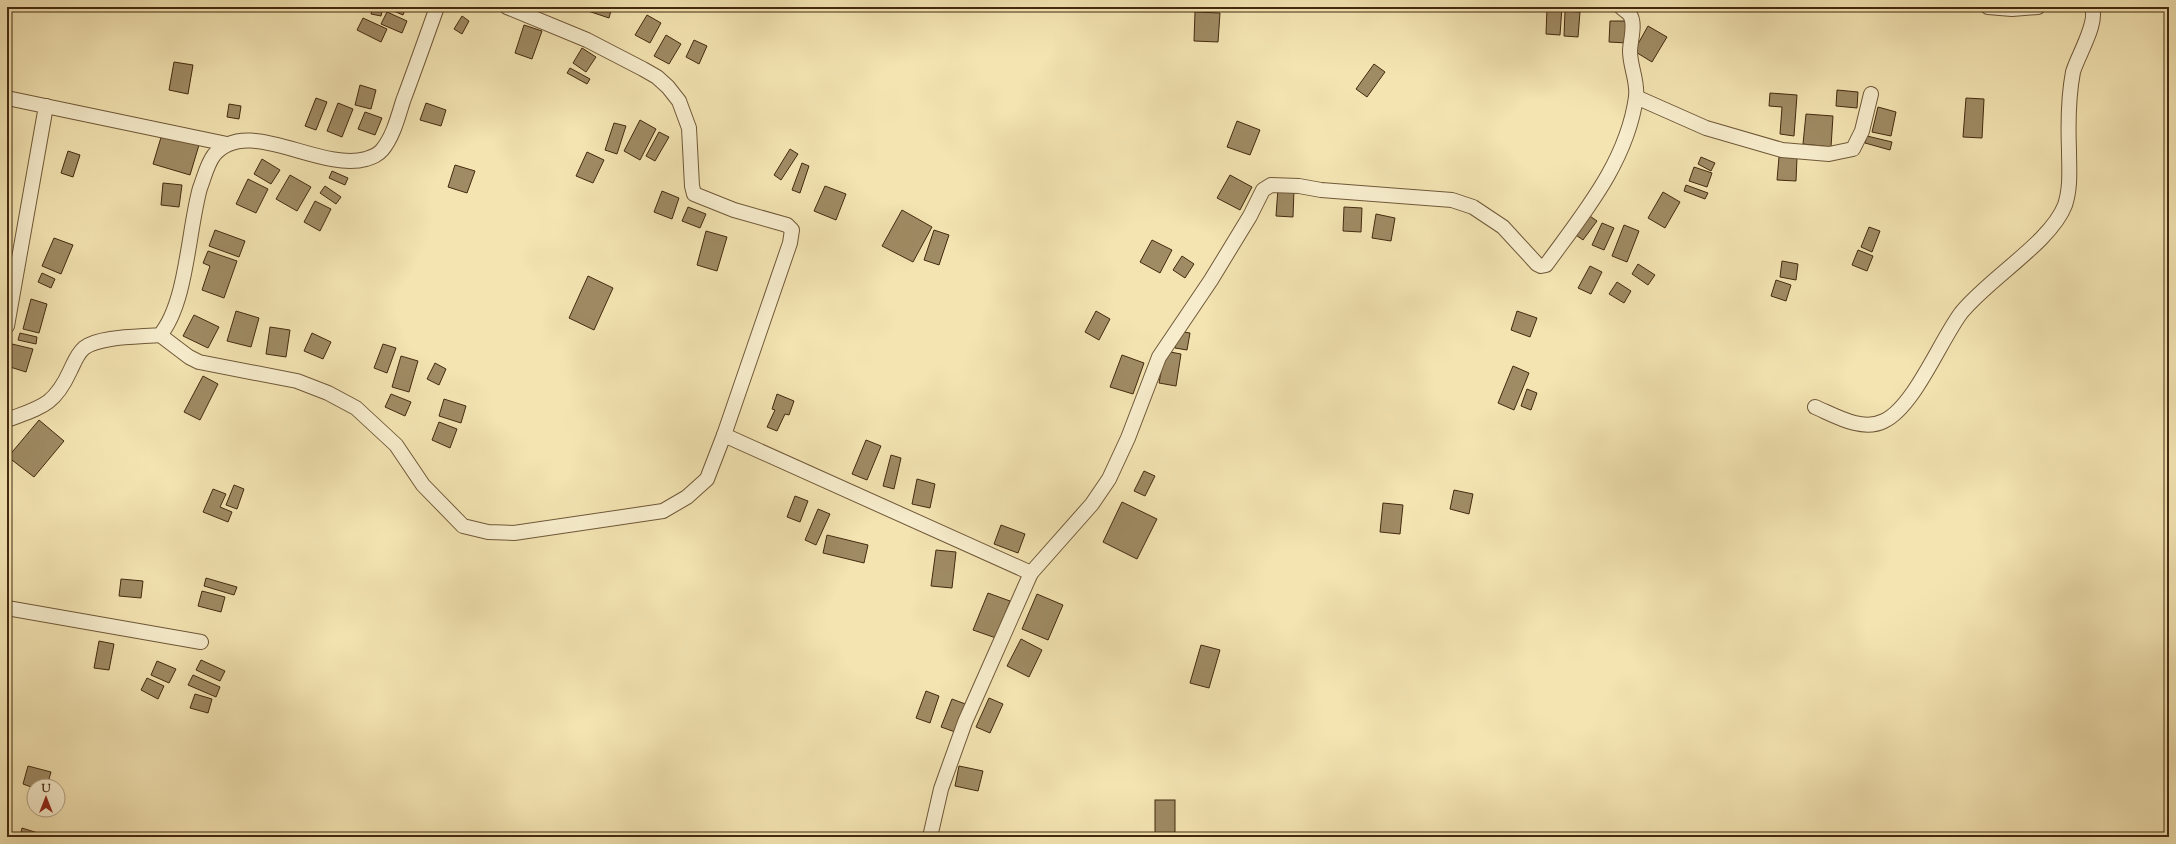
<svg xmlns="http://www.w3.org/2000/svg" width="2176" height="844" font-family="'Sorts Mill Goudy',serif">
<rect width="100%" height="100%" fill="#f3e4b2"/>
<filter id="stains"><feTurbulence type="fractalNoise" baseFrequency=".005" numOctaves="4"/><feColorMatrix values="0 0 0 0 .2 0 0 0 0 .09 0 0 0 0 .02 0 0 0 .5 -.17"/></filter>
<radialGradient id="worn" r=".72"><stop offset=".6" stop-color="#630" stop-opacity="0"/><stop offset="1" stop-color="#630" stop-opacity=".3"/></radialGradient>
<g fill="#9f8b64" stroke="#442a0f">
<path d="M373,7h10l-2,9 -10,-2z"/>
<path d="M390,7h16l-3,8 -14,-6z"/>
<path d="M589,7h23l-3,11 -21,-7z"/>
<path d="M1547,7h15l-2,28 -14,-1z"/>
<path d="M1565,11l15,1 -2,25 -14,-1z"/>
<path d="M387,12l20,9 -5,12 -21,-9z"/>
<path d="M1195,12l25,1 -2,29 -24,-1z"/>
<path d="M647,15l14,8 -11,20 -15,-8z"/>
<path d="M462,16l7,5 -7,13 -8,-5z"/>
<path d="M363,18l24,11 -6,13 -24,-12z"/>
<path d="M1610,21h19l-2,22 -18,-1z"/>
<path d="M524,25l18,6 -10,28 -17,-6z"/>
<path d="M1648,26l19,11 -15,25 -18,-11z"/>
<path d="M666,35l15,9 -12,20 -15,-8z"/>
<path d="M694,40l13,6 -8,18 -13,-7z"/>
<path d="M582,48l14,9 -10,15 -13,-9z"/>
<path d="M174,62l19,3 -5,29 -19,-4z"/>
<path d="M1374,64l11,8 -18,25 -11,-8z"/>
<path d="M570,68l20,11 -3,5 -20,-11z"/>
<path d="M360,85l16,5 -5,19 -16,-4z"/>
<path d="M1837,90l21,2 -1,16 -21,-2z"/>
<path d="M1770,93l27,2 -3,41 -14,-2 2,-27 -13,-1z"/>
<path d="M316,98l11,4 -11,28 -11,-4z"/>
<path d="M1966,98l18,1 -2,39 -19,-1z"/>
<path d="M338,103l15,6 -11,28 -15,-6z"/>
<path d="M426,103l20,7 -5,16 -21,-6z"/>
<path d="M229,104l12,2 -2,13 -12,-2z"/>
<path d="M1878,107l18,5 -5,24 -19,-4z"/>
<path d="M365,112l17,6 -7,17 -17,-6z"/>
<path d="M1806,114l27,2 -2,31 -28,-3z"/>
<path d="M640,120l16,9 -16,31 -16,-9z"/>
<path d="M1237,121l23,9 -10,25 -23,-8z"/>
<path d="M614,123l12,3 -9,28 -12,-4z"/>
<path d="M659,132l10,5 -14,24 -9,-5z"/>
<path d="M162,134l37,11 -9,30 -37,-11z"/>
<path d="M1867,136l25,6 -2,8 -25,-7z"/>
<path d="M790,149l8,5 -17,26 -7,-5z"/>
<path d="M68,151l12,4 -7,22 -12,-4z"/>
<path d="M587,152l17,8 -11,23 -17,-7z"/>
<path d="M1701,157l14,6 -4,8 -13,-7z"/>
<path d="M1779,157l18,1 -1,23 -19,-1z"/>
<path d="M262,159l18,11 -9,14 -17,-10z"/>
<path d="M802,163l7,3 -9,27 -8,-3z"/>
<path d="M455,165l20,6 -8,22 -19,-6z"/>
<path d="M1694,167l18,6 -5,14 -18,-6z"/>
<path d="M332,171l16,7 -3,7 -16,-7z"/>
<path d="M7,175l4,1 -2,23h-2z"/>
<path d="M290,175l21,12 -14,24 -21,-12z"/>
<path d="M1230,175l22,12 -12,23 -23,-12z"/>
<path d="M248,179l20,10 -12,24 -20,-9z"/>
<path d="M163,183l19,2 -3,22 -18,-2z"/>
<path d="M1686,185l22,8 -3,6 -21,-8z"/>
<path d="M325,186l16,11 -5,7 -16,-11z"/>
<path d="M825,186l21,8 -10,26 -22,-9z"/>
<path d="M1278,188l16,1 -1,28 -17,-1z"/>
<path d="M662,191l17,7 -7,21 -18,-7z"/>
<path d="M1663,192l17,10 -15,26 -17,-10z"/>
<path d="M315,201l16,8 -11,22 -16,-9z"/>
<path d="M688,207l18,7 -6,14 -18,-7z"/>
<path d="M1344,207l18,1 -1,24 -18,-1z"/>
<path d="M902,210l30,17 -19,35 -31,-16z"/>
<path d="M1376,214l19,4 -4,23 -19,-3z"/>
<path d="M1587,214l10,7 -14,19 -10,-7z"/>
<path d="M1602,223l12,5 -10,22 -12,-5z"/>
<path d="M1624,225l15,6 -12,31 -15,-6z"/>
<path d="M1869,227l11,4 -8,21 -11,-5z"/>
<path d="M215,230l30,11 -6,16 -30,-11z"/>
<path d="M934,230l15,5 -10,30 -15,-5z"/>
<path d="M706,231l21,6 -10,34 -20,-6z"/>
<path d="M54,238l19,7 -12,29 -19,-8z"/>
<path d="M1152,240l20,10 -12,23 -20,-11z"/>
<path d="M1858,250l15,6 -6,15 -15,-6z"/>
<path d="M208,251l29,10 -13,37 -22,-8 8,-24 -7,-3z"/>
<path d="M1182,256l12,8 -9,14 -12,-8z"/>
<path d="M1782,261l16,3 -2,16 -16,-3z"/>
<path d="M1638,264l17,11 -7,10 -16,-11z"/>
<path d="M1590,266l12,6 -11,22 -13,-6z"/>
<path d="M42,273l13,6 -4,9 -13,-6z"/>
<path d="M588,276l25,12 -19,42 -25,-12z"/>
<path d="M1776,280l15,5 -5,16 -15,-5z"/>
<path d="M1617,282l14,9 -7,12 -15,-9z"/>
<path d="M31,299l16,5 -8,29 -16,-4z"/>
<path d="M236,311l23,7 -8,29 -24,-6z"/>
<path d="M1096,311l14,8 -11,21 -14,-8z"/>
<path d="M1517,311l20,7 -7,19 -19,-7z"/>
<path d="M194,315l25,12 -11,21 -25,-12z"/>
<path d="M270,327l20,3 -4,27 -20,-3z"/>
<path d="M1178,331l12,2 -3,17 -12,-2z"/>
<path d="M20,333l17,4 -1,7 -18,-4z"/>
<path d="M312,333l19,9 -8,17 -19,-8z"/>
<path d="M12,344l21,5 -7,23 -19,-6z"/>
<path d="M383,344l13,4 -9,25 -13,-5z"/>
<path d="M1165,351l16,3 -5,32 -17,-3z"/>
<path d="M1122,355l22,8 -11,31 -23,-7z"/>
<path d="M401,356l17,5 -9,31 -17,-5z"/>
<path d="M435,363l11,6 -7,16 -12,-6z"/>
<path d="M1513,366l16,7 -15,37 -16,-7z"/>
<path d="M203,376l15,8 -18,36 -16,-8z"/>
<path d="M1527,389l10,4 -6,17 -10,-4z"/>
<path d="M391,394l20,8 -6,14 -20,-9z"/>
<path d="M777,394l17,7 -5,14 -4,-1 -8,17 -10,-4 8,-17 -3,-1z"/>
<path d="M444,399l22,7 -5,17 -22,-7z"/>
<path d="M39,420l25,21 -30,36 -26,-20z"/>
<path d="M439,422l18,7 -7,19 -18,-8z"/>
<path d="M866,440l15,6 -14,34 -15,-6z"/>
<path d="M891,455l10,3 -7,31 -11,-3z"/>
<path d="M1144,471l11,5 -10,20 -11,-5z"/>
<path d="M917,479l18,5 -5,24 -18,-4z"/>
<path d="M234,485l10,4 -7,20 -11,-4z"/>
<path d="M213,489l13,5 -6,13 12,5 -4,10 -25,-10z"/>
<path d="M1454,490l19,4 -4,20 -19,-5z"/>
<path d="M795,496l13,5 -8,21 -13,-5z"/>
<path d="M1122,502l35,17 -20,40 -34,-17z"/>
<path d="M1383,503l20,2 -3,29 -20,-2z"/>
<path d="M818,509l12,5 -14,31 -11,-5z"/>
<path d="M1001,525l24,9 -7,19 -24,-9z"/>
<path d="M827,535l41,10 -4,18 -41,-10z"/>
<path d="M936,550l20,2 -4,36 -21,-2z"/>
<path d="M206,578l31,9 -3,8 -30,-9z"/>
<path d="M121,579l22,2 -2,17 -22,-2z"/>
<path d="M202,591l23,6 -4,15 -23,-6z"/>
<path d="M988,593l22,8 -14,37 -23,-8z"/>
<path d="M1037,594l26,11 -15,35 -26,-11z"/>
<path d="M1021,639l21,11 -13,27 -22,-11z"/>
<path d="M99,641l15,3 -5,26 -15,-2z"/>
<path d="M1201,645l19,5 -11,38 -19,-5z"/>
<path d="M201,660l24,11 -5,10 -24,-11z"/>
<path d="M157,661l19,8 -7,14 -18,-8z"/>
<path d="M193,675l27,12 -4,10 -28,-12z"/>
<path d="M147,678l17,8 -6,13 -17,-9z"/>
<path d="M926,691l13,5 -9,27 -14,-5z"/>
<path d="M195,694l17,5 -4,14 -18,-5z"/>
<path d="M989,698l14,6 -13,29 -14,-6z"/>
<path d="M952,699l16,6 -10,28 -17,-6z"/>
<path d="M28,766l23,6 -4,14h-13v2l-11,-4z"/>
<path d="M959,766l24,5 -5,20 -23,-5z"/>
<rect x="1155" y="800" width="20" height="37"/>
<path d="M22,828l19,6 -2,3h-19z"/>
</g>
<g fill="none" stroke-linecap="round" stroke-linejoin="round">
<g stroke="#705838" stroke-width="16">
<g id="street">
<path d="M507,7l80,33 56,29 14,8 11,10 11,14 10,27 3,58 2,8 40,16 53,15 5,5 -2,13 -66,192"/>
<path d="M1988,7l24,2 26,-2"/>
<path d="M1636,97l70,31 76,22 47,4 24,-5 9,-18 9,-37"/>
<path d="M7,98l220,46"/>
<path d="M7,326l39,-220"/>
<path d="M160,335l29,22 10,5 98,19 31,12 28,15 40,37 27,40 40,41 25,6 26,1 149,-22 24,-14 20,-18 17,-44 307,138 -66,149 -24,67 -11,48"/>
<path d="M1815,407c21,9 47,25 69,14 30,-14 56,-80 77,-108 27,-34 90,-71 104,-108 6,-18 4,-37 4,-55 -1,-26 -1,-52 4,-78 4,-15 27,-52 18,-65"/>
<path d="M7,420c34,-13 47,-14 63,-49 4,-8 7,-17 14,-23 15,-12 57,-11 76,-13 27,-32 28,-104 40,-147 4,-10 7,-24 14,-33 33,-40 105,17 152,4 6,-2 12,-4 16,-9 11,-13 16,-33 21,-49 12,-32 23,-63 34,-94"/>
<path d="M1031,573l61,-69 17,-25 19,-41 31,-81 52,-77 39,-64 13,-26 8,-5 28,1 22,4 131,10 21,7 30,20 34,37 4,2 5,-1c37,-51 81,-103 90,-168 2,-16 -6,-30 -6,-46 0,-9 6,-27 0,-36 -2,-3 -6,-5 -9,-8"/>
<path d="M7,608l194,34"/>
</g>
</g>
<use href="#street" stroke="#f7edcd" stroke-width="14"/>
</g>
<rect width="2176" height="844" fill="none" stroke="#f3e4b2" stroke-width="24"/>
<rect x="8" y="8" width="2160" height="828" fill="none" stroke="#442a0f" stroke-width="2"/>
<rect x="12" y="12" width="2152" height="820" fill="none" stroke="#442a0f"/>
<g transform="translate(46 798)"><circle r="19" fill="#f7edcd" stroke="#af9f81"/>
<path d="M0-3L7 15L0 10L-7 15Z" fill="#8f2418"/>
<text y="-6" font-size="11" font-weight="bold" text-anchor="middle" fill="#442a0f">U</text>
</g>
<rect width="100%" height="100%" filter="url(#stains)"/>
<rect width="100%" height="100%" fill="url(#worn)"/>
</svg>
